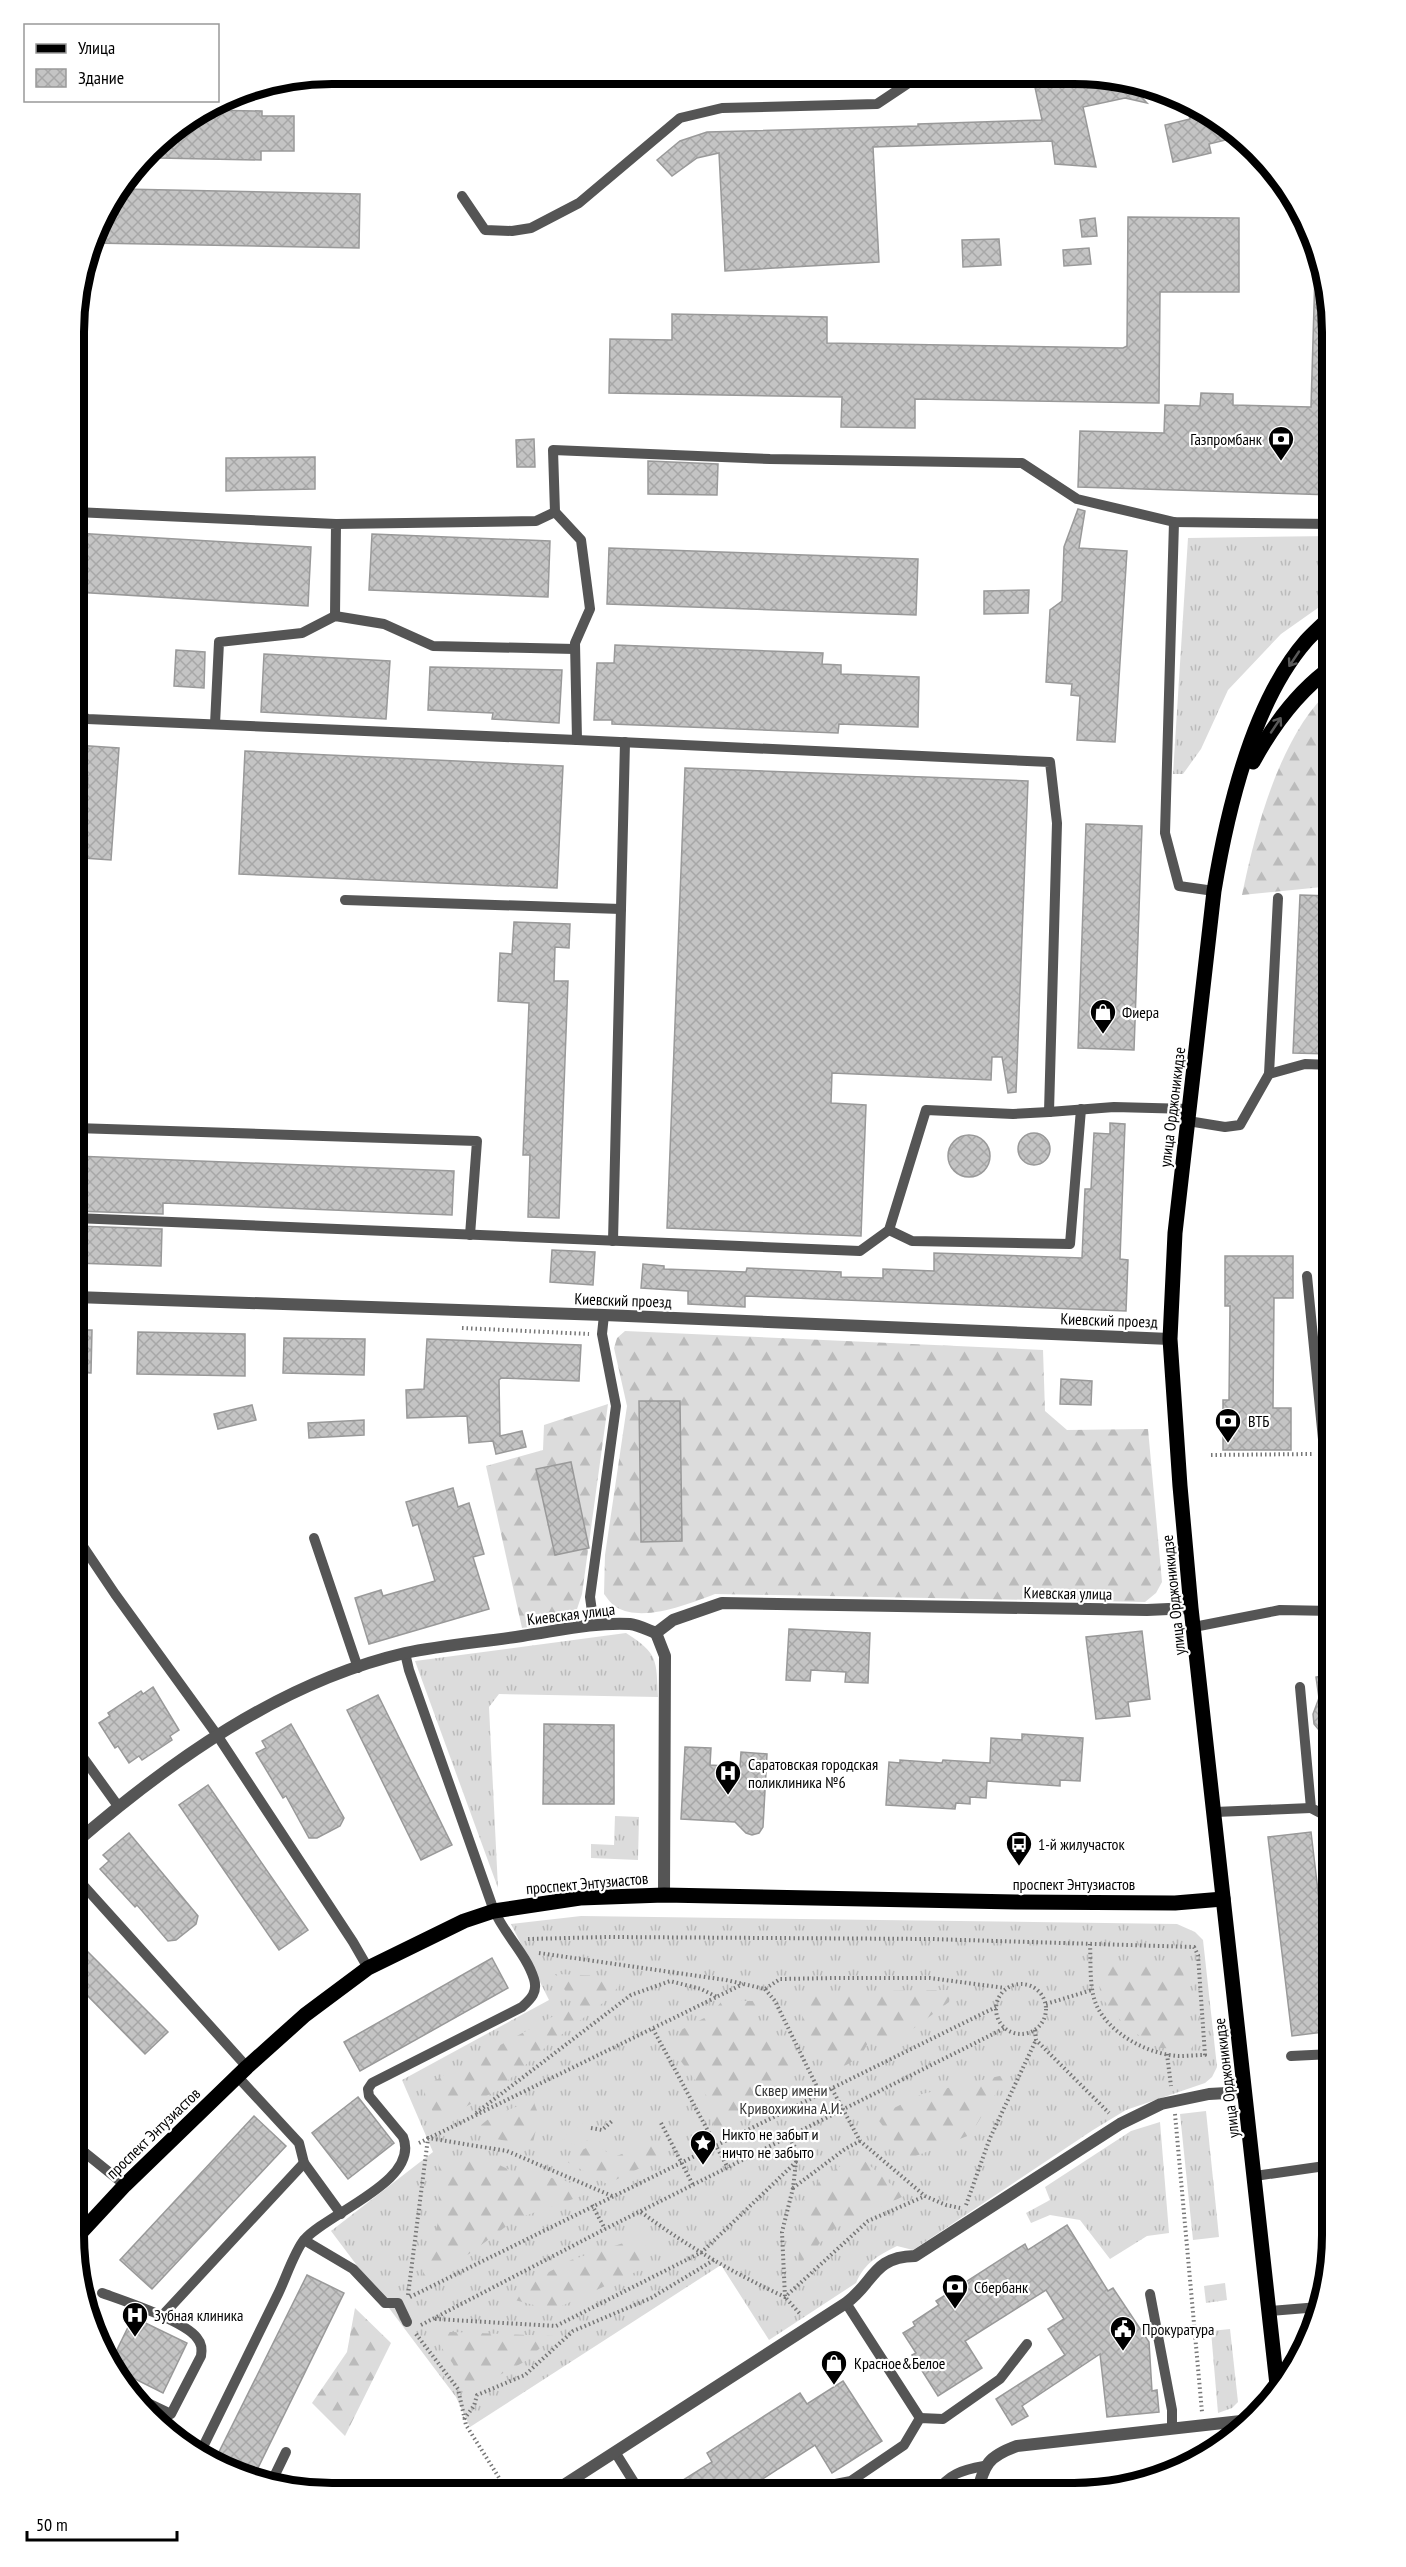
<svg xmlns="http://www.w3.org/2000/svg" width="1406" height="2567" font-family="'PT Sans Narrow',sans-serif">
<defs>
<pattern id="grass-tufts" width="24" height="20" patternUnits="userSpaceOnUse" patternTransform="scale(1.5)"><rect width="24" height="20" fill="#dcdcdc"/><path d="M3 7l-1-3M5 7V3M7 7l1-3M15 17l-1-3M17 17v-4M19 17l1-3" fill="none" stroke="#bbb"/></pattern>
<pattern id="forest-firs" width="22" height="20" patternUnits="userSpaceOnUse" patternTransform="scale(1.5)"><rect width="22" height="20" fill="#dcdcdc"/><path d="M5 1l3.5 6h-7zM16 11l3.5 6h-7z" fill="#bbb"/></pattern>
<pattern id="building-cross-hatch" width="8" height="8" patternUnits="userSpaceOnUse" patternTransform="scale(1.5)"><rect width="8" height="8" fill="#c4c4c4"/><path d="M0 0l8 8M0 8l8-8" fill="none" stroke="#a7a7a7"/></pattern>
</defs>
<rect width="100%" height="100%" fill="#fff"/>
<g fill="url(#grass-tufts)">
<path d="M1332,536v62l-51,36 -53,56 -27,59 -18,25h-10l15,-236z"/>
<path d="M626,1633c33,21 30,27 32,64l-159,-3 -10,13 9,181 -83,-227z"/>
<path d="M615,1816l24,1 -1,43 -47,-2v-14l23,1z"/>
<path d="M581,1916l596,8 18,8 8,8 14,127 -5,10 -7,6 -79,27 -33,20 -180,120 -16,-4c-19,10 -32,16 -41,37l-87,57 -48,-75 -251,162 -14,-30 -125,-166 102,-79 -31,-72 147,-80 -38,-76z"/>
<path d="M1206,2111l13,126 -26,3 -13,-126z"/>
<path d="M1160,2122l9,111 -22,3 -37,23 -30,-39 -30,-5 -19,8 -5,-10 24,-13 -5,-13 86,-56z"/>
<path d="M1225,2283l2,17 -21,3 -2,-17z"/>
<path d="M1230,2329l8,73 -6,6 -14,5 -7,-82z"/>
</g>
<g fill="url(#forest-firs)">
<path d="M1332,688v198l-90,9c14,-67 38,-161 90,-207z"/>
<path d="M625,1331l418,19 2,61 22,19 81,-1 14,153 -6,11 -11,9 -430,-8c-27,10 -72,29 -99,13 -5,-3 -9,-9 -12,-13l1,-39 22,-149 -13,-58 3,-10z"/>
<path d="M608,1404l-26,190 -6,18 -16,11 -38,5 -36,-162 57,-16 1,-25z"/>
<path d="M1182,1962l11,87 -34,-1 -33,-21 -25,-30 -5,-33z"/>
<path d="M555,1974l54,2 11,9 -16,17 -56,43 -52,46 -58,30 -10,-18 -5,-16 151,-82z"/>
<path d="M951,1990l-2,12 -48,36 -29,-2 -12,21 -24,14 -30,-37 -9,-42z"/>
<path d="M722,2001h35v21l24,15 12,27 -12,23 -22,-1 -1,17 -38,29 -6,-4 -3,-26 -31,-42 -1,-29 31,-16z"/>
<path d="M1008,2074l-38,61 -62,24 -32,-42 46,-23z"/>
<path d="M533,2100l6,16 -7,31 -61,-14 20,-16z"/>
<path d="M656,2141l12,19 -30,9 -31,15 -45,-25 33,-15 19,13z"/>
<path d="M476,2154l36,17 51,9 30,12 -77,27 -47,35 -47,23 17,-58v-61z"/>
<path d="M858,2155l46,41 -70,33 -36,36 6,-65 19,-23z"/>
<path d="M648,2235l-8,35 -87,40 -50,-13 68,-37z"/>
<path d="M355,2308l36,35 -46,93 -33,-33 35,-51z"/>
<path d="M426,2331l128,5 -30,26 -53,28 -36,-52z"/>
</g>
<path fill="#dcdcdc" d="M592,2118l-3,22 -16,5 -12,-7z"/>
<g fill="url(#building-cross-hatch)" stroke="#999" stroke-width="1.5">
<path d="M1033,78h91l23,25 -22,-5 -42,9 13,60 -41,-3 -3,-23 -179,6 6,115 -154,9 -6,-118 -22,5 -25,18 -15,-16 23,-19 27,-9 211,-6v-2l124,-4z"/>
<path d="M1185,99l3,1 54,36 -33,8 2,9 -38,9 -8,-37 25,-6z"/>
<path d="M206,110l56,1v5h32v35h-33v9l-102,-2 2,-20z"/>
<path d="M122,189l238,5 -1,54 -267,-5 8,-26z"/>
<path d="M1128,217l111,1v74h-79l-1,111 -244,-4v29l-74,-1 1,-30 -233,-4 1,-54 62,1v-26l155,3v26l296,5 4,-2z"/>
<path d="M1095,218l2,18 -15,1 -2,-17z"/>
<path d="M999,239l2,26 -38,2 -1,-27z"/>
<path d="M1089,248l2,16 -27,2 -1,-16z"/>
<path d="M1323,272l9,60v163l-254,-8 2,-56 84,2 1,-28 35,1 1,-13 32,1v11l78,2 4,-134z"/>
<path d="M534,439l1,28h-18l-1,-27z"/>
<path d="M315,457v32l-89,2v-33z"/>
<path d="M648,461l70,3 -1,31 -69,-1z"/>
<path d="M1078,509l7,2 -6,37 48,3 -12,191 -38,-2 3,-44 -9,-1 1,-11 -26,-2 4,-72 12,-9 2,-54z"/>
<path d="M75,533l236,14 -3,59 -233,-14z"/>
<path d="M372,534l178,7 -2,56 -179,-7z"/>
<path d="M609,548l309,11 -2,56 -309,-11z"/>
<path d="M1029,590l-1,23 -44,1v-23z"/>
<path d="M615,645l208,8 -1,11 19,1v9l78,3 -1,50 -79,-3 -1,9 -226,-9v-4h-18l3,-57h17z"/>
<path d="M176,650l29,2 -1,36 -30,-2z"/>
<path d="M264,654l126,7 -4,58 -125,-7z"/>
<path d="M430,667l132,3 -3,53 -67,-4 1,-6 -65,-3z"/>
<path d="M75,745l44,3 -8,112 -28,-2 5,-80 -13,-1z"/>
<path d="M245,751l318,15 -6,122 -318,-14z"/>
<path d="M685,768l343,13 -12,311 -8,1 -6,-36h-10l-1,23 -159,-7 -1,30 35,2 -5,131 -194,-8z"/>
<path d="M1086,824l56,2 -8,224 -56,-2z"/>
<path d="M1300,895l32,1 -1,158 -38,-1z"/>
<path d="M514,922l56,2 -1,24 -14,-1 -1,34h14l-9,237 -31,-1 2,-62h-7l6,-152 -31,-2 2,-48 12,1z"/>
<path d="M1110,1123l15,1 -5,135 8,1 -2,51 -381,-15v11l-57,-3v-13l-47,-3 2,-24 21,2v3l82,3 1,-4 94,4v5l42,1v-9l51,2v-18l148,5 3,-69h6l3,-56 16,1z"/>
<circle cx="1034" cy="1149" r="16"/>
<circle cx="969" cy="1156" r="21"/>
<path d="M75,1156l379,15 -2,44 -289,-12v11l-88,-3z"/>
<path d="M75,1226l87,3 -1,37 -86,-3z"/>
<path d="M552,1250l43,2 -2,33 -43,-3z"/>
<path d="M1225,1256h68v42h-19l-1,110h18v42h-68v-50h6l1,-94h-5z"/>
<path d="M75,1330h17l-1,43 -17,-1z"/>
<path d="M138,1332l107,2v42l-108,-2z"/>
<path d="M284,1338l81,1 -1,36 -81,-2z"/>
<path d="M427,1339l154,6 -2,36 -78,-3 -2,2 1,56 22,-5 4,16 -30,7 -3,-13 -24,2 -2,-27 -60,2 -1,-28 18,-1z"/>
<path d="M1061,1379l31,2 -1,24 -31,-1z"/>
<path d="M639,1401h41l2,140 -41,1z"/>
<path d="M252,1405l4,15 -38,9 -4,-15z"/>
<path d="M364,1420v15l-55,3 -1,-15z"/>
<path d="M571,1462l18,86 -34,7 -19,-86z"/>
<path d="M453,1488l5,19 11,-4 15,51 -11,3 16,52 -120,35 -14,-46 26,-8 2,6 52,-15 -17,-57 -5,2 -7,-24z"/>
<path d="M789,1629l81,4 -2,50 -23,-1 1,-10 -35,-2 -1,11 -24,-1z"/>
<path d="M1142,1631l8,68 -22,3 2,14 -34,3 -10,-82z"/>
<path d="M1332,1674v72l-18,-22 -1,-10 6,-16 -3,-21z"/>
<path d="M153,1687l26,43 -9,6 2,4 -30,20 -3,-4 -10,7 -11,-17 -3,2 -16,-25 11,-7 -2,-3 33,-22 2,3z"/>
<path d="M378,1695l74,150 -31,15 -74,-150z"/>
<path d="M291,1724l53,94 -4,8 -23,12h-8l-23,-42 -3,2 -27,-45 10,-5 -4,-7z"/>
<path d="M544,1724l70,1v79h-71z"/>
<path d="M1022,1734l61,4 -3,43 -20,-1v6l-73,-5 -1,17 -16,-1v7l-14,-1 -1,6 -69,-4 3,-43 11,1v-3l42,3 1,-3 47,3 1,-25 31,2z"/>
<path d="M685,1747l26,1 -1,17 30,2 1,-15 26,2 -4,73 -4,6 -7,2 -6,-2 -11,-11 -54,-3z"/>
<path d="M208,1785l100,145 -29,20 -100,-145z"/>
<path d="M1311,1832l21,177v22l-40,5 -24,-199z"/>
<path d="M129,1833l69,83 -2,8 -20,16 -8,1 -31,-36 -2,2 -35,-38 9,-8 -6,-6z"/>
<path d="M74,1938l94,94 -23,22 -71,-72z"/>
<path d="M492,1958l16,30 -148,83 -16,-29z"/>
<path d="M358,2097l36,46 -46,36 -36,-46z"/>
<path d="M254,2116l32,30 -134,143 -32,-29z"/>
<path d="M1067,2225l41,66 5,-3 36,54 3,49 5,-1 2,22 -52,5 -7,-63 -78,52 6,10 -16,9 -16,-26 69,-44 -17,-26 16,-10 -18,-29 -81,51 17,27 -44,28 -26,-41 4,-2 -13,-20 12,-7 -2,-4 26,-17 -3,-4 89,-57 3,6z"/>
<path d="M307,2275l37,18 -91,185 -35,-11 -5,-3z"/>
<path d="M133,2317l54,26 -24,50 -52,-26 -1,-3z"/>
<path d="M843,2381l39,60 -50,32 -17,-28 -74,48 -77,-1 48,-30 -5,-9 93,-60 7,11z"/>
</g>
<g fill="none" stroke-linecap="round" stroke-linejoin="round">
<g stroke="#777" stroke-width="4" stroke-dasharray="1.5 3" stroke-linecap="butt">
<path d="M462,1328l127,6"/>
<path d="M1211,1455l101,-1"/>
<path d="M528,1939l79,-2 324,2 263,8 4,8 7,100c-9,0 -18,1 -27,1 -31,-2 -70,-23 -82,-52 -7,-17 -5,-41 -6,-60"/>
<path d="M539,1953l187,27 39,9 15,-10 56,-1h94l75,10"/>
<circle cx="1021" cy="2009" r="25"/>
<path d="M765,1989l10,12 45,92"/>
<path d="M1046,2004l46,-14"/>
<path d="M653,2029l75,139"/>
<path d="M1035,2030l1,10 73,73"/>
<path d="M1167,2054l4,32"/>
<path d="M832,2089l28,52 65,55 21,9 14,3"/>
<path d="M476,2113l155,-118 39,-14 31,8 16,8"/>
<path d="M1175,2114l27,298"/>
<path d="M661,2123l32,62"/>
<path d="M591,2128l11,2 10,-9"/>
<path d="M789,2138l6,9 1,16"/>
<path d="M419,2143l324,-159"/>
<path d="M793,2188l-11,44 3,65 16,18"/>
<path d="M592,2205l13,24"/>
<path d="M966,2205l24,-67 46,-98"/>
<path d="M641,2212c46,34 92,61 144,85l83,-76 57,-25"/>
<path d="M408,2295l20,-157 79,13 105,45"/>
<path d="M410,2297l586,-290"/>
<path d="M435,2319l121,7 146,-74 94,-90 -3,26 52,-39 15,-8"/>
<path d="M421,2325l184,-96 400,-201"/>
<path d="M416,2334l42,55 8,36 42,67"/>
<path d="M464,2419l10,-13 3,-11 48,-20 48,-44 78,-33 63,-38"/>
</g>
<g stroke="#555" stroke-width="10">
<path d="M462,196l23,34 27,1 19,-3 48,-25 101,-85 42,-10 155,-4 33,-22 3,-5"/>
<path d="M75,512l261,12 -1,92"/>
<path d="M1174,522l-9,311 14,53 35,5"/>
<path d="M336,524l200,-3 19,-9"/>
<path d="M75,710l12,9 490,21"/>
<path d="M215,724l4,-82 83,-9 33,-17 49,8 49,22 142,3"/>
<path d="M345,900l276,9"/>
<path d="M1269,1074l9,-176"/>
<path d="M1049,1112l65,-5 76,2"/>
<path d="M1188,1121l37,6 15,-2 29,-51 36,-10 27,1"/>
<path d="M75,1128l402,13 -7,94"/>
<path d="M75,1218l785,33 29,-21 37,-120 87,4 36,-2 8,-289 -7,-61 -473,-22 -2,-97 15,-34 -9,-69 -26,-28 -2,-62 217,9 252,4 55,36 97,23 158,2"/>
<path d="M889,1230l23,11 158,3 11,-135"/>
<path d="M613,1241l12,-499"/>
<path d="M1307,1276l20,204v131"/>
<path d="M74,1533l41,61 102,141 136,207 15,26"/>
<path d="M314,1538l44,130"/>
<path d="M594,1626l-4,-29 26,-191 -14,-72 2,-19"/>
<path d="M1194,1627l86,-17 52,1"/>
<path d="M1300,1687l11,121 21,11"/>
<path d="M74,1745l44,61"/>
<path d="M1215,1812l96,-4"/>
<path d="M74,1875l173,192"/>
<path d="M1291,2056l41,-2"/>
<path d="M237,2076l62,67 5,20 37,51"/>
<path d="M74,2144l51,41"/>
<path d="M1255,2176l77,-11"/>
<path d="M304,2240l49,29 32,34h13l9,19"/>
<path d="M102,2293c22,8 83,28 95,45 5,6 5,11 4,18l-30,58 -40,-19"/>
<path d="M1150,2294l22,116v19"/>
<path d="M846,2303l74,115"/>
<path d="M1270,2311l49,-4"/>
<path d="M161,2317l143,-154"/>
<path d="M615,2452l25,40"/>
<path d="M199,2455c27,-54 53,-108 79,-161 7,-14 17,-44 26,-54 23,-27 117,-59 99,-103l-34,-41 -1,-7 4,-6 150,-76c9,-8 16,-15 12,-28 -8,-26 -31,-46 -41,-71 -28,-79 -56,-159 -84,-238l-4,-17"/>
<path d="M271,2483l15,-31"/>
<path d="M814,2493l11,-7 26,-5 53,-36 16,-27 23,1 57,-40 27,-35"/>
<path d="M936,2493c12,-19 26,-23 48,-27"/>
</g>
<g stroke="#555" stroke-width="12">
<path d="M75,1297l529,18 566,24"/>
<path d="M656,1633l9,23 -1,239"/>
<path d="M74,1844c95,-82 206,-162 331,-191 38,-8 78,-11 117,-17 35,-5 72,-14 108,-12 8,1 18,6 26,9l17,-13 49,-17 425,7 44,-2"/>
<path d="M553,2492l293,-189c29,-21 26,-46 69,-47l205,-132 41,-20 48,-10 36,-2"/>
<path d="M977,2493c8,-29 10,-36 40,-47l233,-26"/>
</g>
<g stroke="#000" stroke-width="15">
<path d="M1253,762c20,-37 45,-71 79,-95"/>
<path d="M74,2240l51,-55 122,-118 58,-52 63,-47 96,-47 30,-10 86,-13 84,-3 352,7 159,1 48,-4"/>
<path d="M1278,2394l-87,-786 -11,-122 -10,-147 5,-106 39,-342c13,-79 39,-189 92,-250 8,-9 18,-17 26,-26"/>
</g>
</g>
<defs><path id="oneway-shaft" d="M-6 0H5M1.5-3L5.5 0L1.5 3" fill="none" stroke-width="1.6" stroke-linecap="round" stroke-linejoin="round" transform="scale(1.5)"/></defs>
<g stroke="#595959">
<use href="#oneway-shaft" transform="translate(1294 659) rotate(124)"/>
<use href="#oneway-shaft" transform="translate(1276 725) rotate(-56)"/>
</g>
<defs>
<g id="bank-pin" transform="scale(1.35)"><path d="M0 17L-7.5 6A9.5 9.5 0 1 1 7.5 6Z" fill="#000" stroke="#fff"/><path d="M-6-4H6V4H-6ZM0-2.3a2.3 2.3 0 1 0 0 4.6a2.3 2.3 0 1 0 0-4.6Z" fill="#fff"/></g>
<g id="shop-pin" transform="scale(1.35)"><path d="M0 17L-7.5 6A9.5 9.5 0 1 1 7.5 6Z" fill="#000" stroke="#fff"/><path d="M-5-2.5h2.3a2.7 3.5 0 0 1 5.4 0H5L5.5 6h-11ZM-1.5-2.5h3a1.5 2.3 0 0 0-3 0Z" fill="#fff"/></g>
<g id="hospital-pin" transform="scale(1.35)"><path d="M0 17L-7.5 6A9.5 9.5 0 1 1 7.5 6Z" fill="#000" stroke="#fff"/><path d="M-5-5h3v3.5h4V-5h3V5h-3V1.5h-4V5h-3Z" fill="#fff"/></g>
<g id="bus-pin" transform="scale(1.35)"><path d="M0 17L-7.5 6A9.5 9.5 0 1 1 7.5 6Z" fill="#000" stroke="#fff"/><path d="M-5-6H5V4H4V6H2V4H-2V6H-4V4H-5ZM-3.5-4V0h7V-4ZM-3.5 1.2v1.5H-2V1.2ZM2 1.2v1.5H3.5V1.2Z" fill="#fff"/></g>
<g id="sight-pin" transform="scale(1.35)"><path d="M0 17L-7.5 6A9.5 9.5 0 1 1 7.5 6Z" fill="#000" stroke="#fff"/><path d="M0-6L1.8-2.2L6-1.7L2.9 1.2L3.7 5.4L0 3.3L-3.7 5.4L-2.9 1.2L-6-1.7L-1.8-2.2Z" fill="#fff"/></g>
<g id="civic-pin" transform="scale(1.35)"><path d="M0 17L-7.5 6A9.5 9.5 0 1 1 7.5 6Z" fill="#000" stroke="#fff"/><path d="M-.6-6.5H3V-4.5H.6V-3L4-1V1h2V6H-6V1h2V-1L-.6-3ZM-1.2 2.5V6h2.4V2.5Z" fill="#fff"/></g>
</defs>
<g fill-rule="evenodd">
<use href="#bank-pin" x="1281" y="439"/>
<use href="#shop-pin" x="1103" y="1012"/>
<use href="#bank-pin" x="1228" y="1421"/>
<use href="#hospital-pin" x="728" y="1773"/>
<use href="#bus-pin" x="1019" y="1844"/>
<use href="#sight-pin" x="703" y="2143"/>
<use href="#bank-pin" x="955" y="2287"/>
<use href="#hospital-pin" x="135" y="2315"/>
<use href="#civic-pin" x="1123" y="2329"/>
<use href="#shop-pin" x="834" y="2363"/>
</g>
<g text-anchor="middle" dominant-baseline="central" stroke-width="4.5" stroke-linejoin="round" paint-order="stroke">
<g font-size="16" fill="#000" stroke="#fff" text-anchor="start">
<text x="1262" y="439" text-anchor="end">Газпромбанк</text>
<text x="1122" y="1012">Фиера</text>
<text x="1248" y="1421">ВТБ</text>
<text x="748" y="1764">Саратовская городская<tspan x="748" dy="18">поликлиника №6</tspan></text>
<text x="1038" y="1844">1-й жилучасток</text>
<text x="722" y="2134">Никто не забыт и<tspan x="722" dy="18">ничто не забыто</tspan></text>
<text x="974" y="2287">Сбербанк</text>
<text x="154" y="2315">Зубная клиника</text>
<text x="1142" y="2329">Прокуратура</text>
<text x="854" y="2363">Красное&amp;Белое</text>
</g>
<g font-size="16" fill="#000" stroke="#fff">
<text transform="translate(1172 1107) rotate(-83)">улица Орджоникидзе</text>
<text transform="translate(623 1300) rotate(2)">Киевский проезд</text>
<text transform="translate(1109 1320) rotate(2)">Киевский проезд</text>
<text transform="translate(1068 1593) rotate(1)">Киевская улица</text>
<text transform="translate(1173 1595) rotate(-96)">улица Орджоникидзе</text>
<text transform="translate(571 1614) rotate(-7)">Киевская улица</text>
<text transform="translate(587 1883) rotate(-5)">проспект Энтузиастов</text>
<text x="1074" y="1884">проспект Энтузиастов</text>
<text transform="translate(1226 2078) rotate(-97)">улица Орджоникидзе</text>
<text transform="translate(153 2133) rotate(-44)">проспект Энтузиастов</text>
</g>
<g font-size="16" fill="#333" stroke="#fff">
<text x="791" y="2090">Сквер имени<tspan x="791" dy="18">Кривохижина А.И.</tspan></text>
</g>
</g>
<path d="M0 0H1406V2567H0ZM332 84H1074A248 248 0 0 1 1322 332V2235A248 248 0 0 1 1074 2483H332A248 248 0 0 1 84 2235V332A248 248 0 0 1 332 84Z" fill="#fff" fill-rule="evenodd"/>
<path fill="none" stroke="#000" stroke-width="8" d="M332 84H1074A248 248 0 0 1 1322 332V2235A248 248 0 0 1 1074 2483H332A248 248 0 0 1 84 2235V332A248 248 0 0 1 332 84Z"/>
<rect x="24" y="24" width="195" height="78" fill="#ffffff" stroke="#999999" stroke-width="1.5"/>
<rect x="36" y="44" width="30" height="9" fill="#000000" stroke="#999999" stroke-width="1.5"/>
<text x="78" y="54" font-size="18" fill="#000000">Улица</text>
<rect x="36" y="69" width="30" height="18" fill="url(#building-cross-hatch)" stroke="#999999" stroke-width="1.5"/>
<text x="78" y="84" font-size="18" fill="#000000">Здание</text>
<path d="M27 2531v9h150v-9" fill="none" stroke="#000000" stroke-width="3"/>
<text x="36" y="2531" font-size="18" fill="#000000" stroke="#ffffff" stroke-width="4.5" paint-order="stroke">50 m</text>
</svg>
